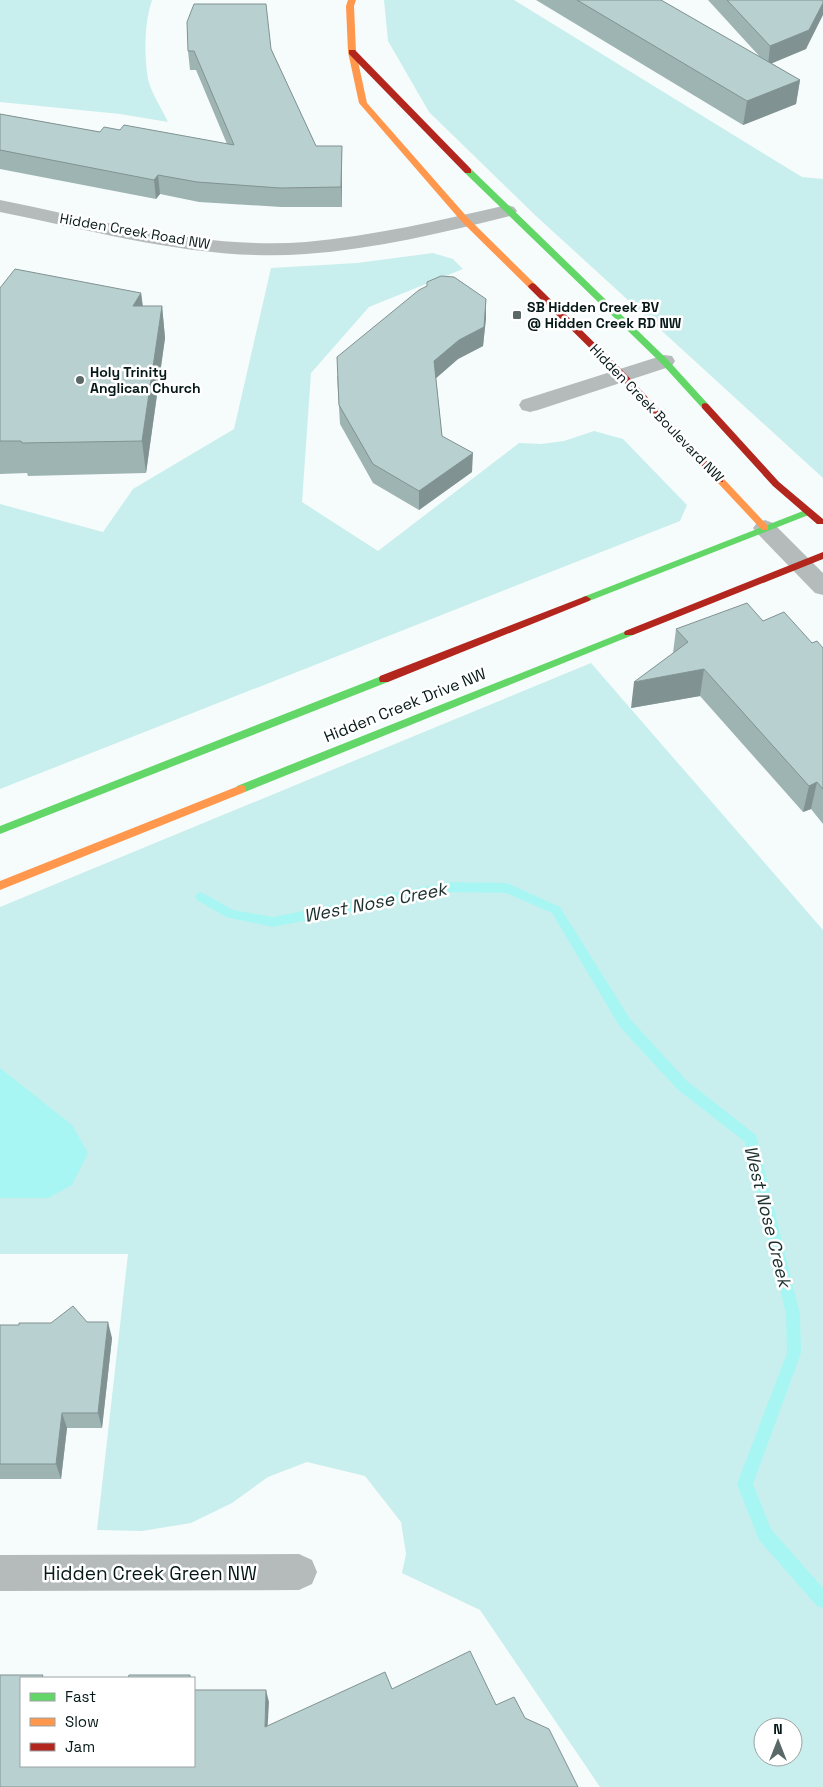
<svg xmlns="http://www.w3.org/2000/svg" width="823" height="1787" font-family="'Space Grotesk',sans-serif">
<rect width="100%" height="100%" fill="#f6fcfb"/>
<g fill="#c8efed" fill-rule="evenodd">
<path d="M0,0h152c-8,24 -8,54 -4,79 3,14 14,30 20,43l-48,-8 -120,-12z"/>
<path d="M384,0h130l288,177 21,2v299l-287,-262 -107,-104 -41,-71z"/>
<path d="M433,253l20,6 10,10 -94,38 -58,66 -9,129 76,49 141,-108 22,1 23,-3 30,-10 29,8 64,66 -7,16 -680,268v-285l103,28 30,-43 101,-60 37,-161 86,-5z"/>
<path d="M591,663l232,267v857h-223l-120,-177 -78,-37 4,-19 -5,-32 -36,-46 -58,-14 -39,15 -36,26 -41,20 -49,8 -45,-1 31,-276h-128v-347zM763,1727h30v30h-30z"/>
</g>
<path fill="#a8f6f3" d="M0,1068l72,57 16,28 -16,32 -24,13h-48z"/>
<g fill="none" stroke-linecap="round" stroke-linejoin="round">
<path fill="#a8f6f3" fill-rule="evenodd" d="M447,882l60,1 53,24 70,112 57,62 69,54 44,179 1,39 -48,131 18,45 52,59v20l-6,-2 -58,-66 -22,-56 50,-131 -1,-39 -41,-172 -68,-53 -57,-62 -68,-114 -46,-20 -59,-1 -174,35 -47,-10 -29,-17 -2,-3 2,-3 4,-2 32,18 40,7z"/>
<g fill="#b5bbba" fill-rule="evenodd">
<path d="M0,200c100,20 204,50 306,42 68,-6 135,-22 201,-37l7,2 3,4 -3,4c-68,17 -138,34 -208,39 -103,8 -206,-22 -306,-42z"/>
<path d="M664,355l8,1 3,5 -3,5 -134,44 -8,2 -8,-2 -3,-5 3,-5z"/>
<path d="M765,520l8,3 50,50v22l-8,-2 -58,-60 -4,-5 4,-5z"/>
<path d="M299,1554l13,6 5,12 -5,12 -13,6 -299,1v-36z"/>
</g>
<g fill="#63d668" fill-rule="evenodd">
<path d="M465,169h6l196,190 41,45v4h-6l-41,-45 -196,-190z"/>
<path d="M808,509l3,1v4l-222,87h-6l-2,-2 2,-2z"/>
<path d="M629,630l4,1 1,2 -1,2 -388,157h-8l-1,-3 1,-3z"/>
<path d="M384,675l4,1 1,3 -1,3 -388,152v-8z"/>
</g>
<g fill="#ff974d" fill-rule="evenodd">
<path d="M348,0h8l-2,6 2,46 11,51 101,115 67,66v4h-6l-67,-66 -103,-119 -11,-51 -2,-46z"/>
<path d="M720,477l3,1 45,48v4h-6l-45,-48v-4z"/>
<path d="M241,785l4,1 1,3 -1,3 -245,98v-9z"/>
</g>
<g fill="#b3261e" fill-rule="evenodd">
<path d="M349,50h6l116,119v4h-6l-116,-119z"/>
<path d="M532,283l3,1 90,89 98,105v4h-6l-98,-105 -90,-89 -1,-2z"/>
<path d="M705,403l3,1 71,78 44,37v5h-6l-44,-38 -71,-78v-4z"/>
<path d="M823,552v7l-190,76h-8l-1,-2 1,-2z"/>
<path d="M586,596l5,3 -2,2 -201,81h-8l-1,-3 1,-3z"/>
</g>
</g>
<g fill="#9eb4b3">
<path d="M536,0h125l100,58 -53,-58h115l-17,49 -35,14 29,17 -4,24 -53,21z"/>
<path d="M271,49l45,97h26v61h-61l-82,-5 -39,-8 -4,5 -156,-30v-55l100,18 20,-2 107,14 -31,-74h-6l-2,-19z"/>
<path d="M0,288l141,5 2,13h19l3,32 -19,135 -118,3 -1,-3 -27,1z"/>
<path d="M486,318l-3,28 -25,13 -22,19 6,58 30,36 -53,38 -46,-27 -33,-59 -3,-48z"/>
<path d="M763,621l60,27v176l-12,-15 -8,3 -103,-116 -69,12 42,-55 3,-24z"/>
<path d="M87,1322l25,16 -10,90h-35l-6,51h-61v-154h19z"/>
</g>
<g fill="#819292">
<path d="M823,3v12l-17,34 -38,16 2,-19z"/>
<path d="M800,80l-4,24 -53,21 4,-24z"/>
<path d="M342,146v61l-1,-20z"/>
<path d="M158,175l2,19 -4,5 -2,-19z"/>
<path d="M141,293l4,33 -12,-20z"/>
<path d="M486,299v19l-3,28 -25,13 -24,21v-19l25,-21z"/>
<path d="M162,306l3,32 -19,135 -4,-32z"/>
<path d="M473,453l-1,19 -53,38v-19z"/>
<path d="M704,669l-4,27 -69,12 3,-26z"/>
<path d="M817,782l-6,27 -8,3 6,-26z"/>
<path d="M108,1322l4,16 -10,90 -4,-15z"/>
<path d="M62,1413l5,15 -6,51 -5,-15z"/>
<path d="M266,1690l3,12 -2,36 -2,-11z"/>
</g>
<g fill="#b8d1d0" stroke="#819292">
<path d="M577,0h84l139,80 -53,21z"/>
<path d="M727,0h96v3l-14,27 -39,16z"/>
<path d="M194,4h72l5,45 45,97h26l-1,41 -61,1 -83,-6 -39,-7 -4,5 -154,-30v-36l100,18 4,-5 16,3 4,-5 110,20 -40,-94h-6l-1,-29z"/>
<path d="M15,269l126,24 -8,13h29l-20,135 -120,2 -1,-2h-21v-153z"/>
<path d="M441,276l13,1 32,22 -2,28 -25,13 -25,21 8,75 31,17 -54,38 -46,-27 -34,-59 -2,-48 82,-67 8,-4v-4z"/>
<path d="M747,603l16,18 21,-9 28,31 5,-2 6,7v141l-6,-7 -8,4 -105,-117 -70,13 54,-40 -12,-13z"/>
<path d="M73,1306l14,16h21l-10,91h-36l-6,51h-56v-139h19v-2h32z"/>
<path d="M470,1651l26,54 18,-8 11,21 24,11 29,58h-578v-112h43l-1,3h-21v88h173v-76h72l-1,37 120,-55 7,17z"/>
<path d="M129,1675h61v3h-62z"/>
</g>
<g fill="#5a6867" stroke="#fff" stroke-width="2">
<rect x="512" y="310" width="10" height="10" rx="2.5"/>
<circle cx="80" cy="380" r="5"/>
</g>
<g text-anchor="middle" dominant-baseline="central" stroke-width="5" stroke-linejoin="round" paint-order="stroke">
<g font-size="14" fill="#061818" stroke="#fff">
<text transform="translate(135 231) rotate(10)">Hidden Creek Road NW</text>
<text transform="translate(657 413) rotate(46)">Hidden Creek Boulevard NW</text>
</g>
<g font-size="14" font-weight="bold" fill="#061818" stroke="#fff" text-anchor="start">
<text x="527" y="307">SB Hidden Creek BV<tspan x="527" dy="16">@ Hidden Creek RD NW</tspan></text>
<text x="90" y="372">Holy Trinity<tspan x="90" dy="16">Anglican Church</tspan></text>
</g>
<g font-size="16" fill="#061818" stroke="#fff">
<text transform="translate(405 705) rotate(-22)">Hidden Creek Drive NW</text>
</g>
<g font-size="18" font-style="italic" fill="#1b2f2e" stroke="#fff">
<text transform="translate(375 902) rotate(-11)">West Nose Creek</text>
<text transform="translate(768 1216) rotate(76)">West Nose Creek</text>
</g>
<g font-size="19" fill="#061818" stroke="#fff">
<text x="150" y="1573">Hidden Creek Green NW</text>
</g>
</g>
<rect x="20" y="1677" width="175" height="90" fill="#ffffff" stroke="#9ba3a3"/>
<rect x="30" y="1693" width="25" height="8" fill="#63d668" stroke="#9ba3a3"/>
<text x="65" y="1702" font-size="15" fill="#061818">Fast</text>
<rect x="30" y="1718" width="25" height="8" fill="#ff974d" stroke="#9ba3a3"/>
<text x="65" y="1727" font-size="15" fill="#061818">Slow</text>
<rect x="30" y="1743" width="25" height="8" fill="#b3261e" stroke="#9ba3a3"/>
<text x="65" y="1752" font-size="15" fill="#061818">Jam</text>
<g transform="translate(778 1742)"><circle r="24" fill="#ffffff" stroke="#9ba3a3"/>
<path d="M0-4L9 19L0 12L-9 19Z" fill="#5a6867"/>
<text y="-8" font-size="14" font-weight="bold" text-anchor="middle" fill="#061818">N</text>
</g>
</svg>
